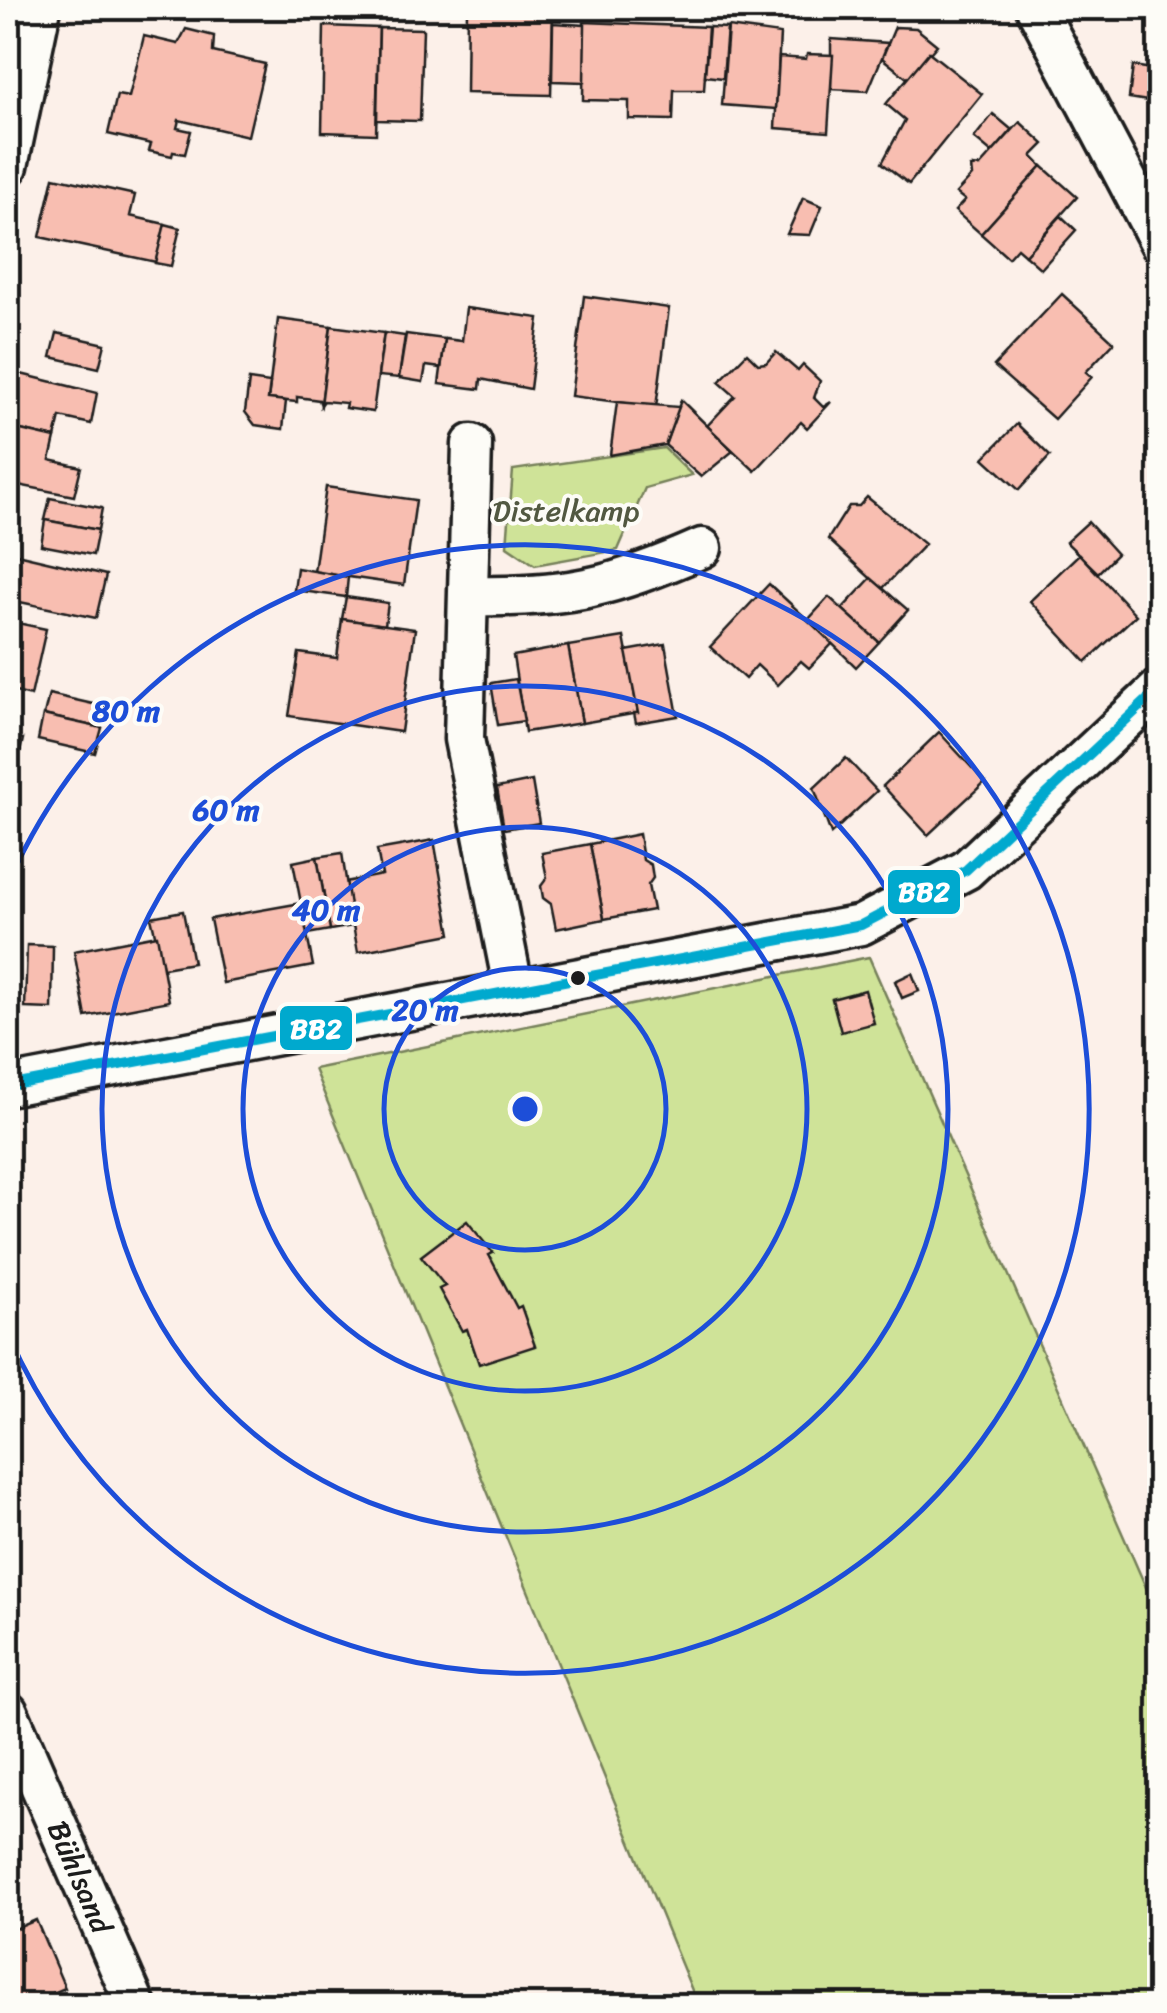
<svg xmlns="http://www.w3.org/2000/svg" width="1167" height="2013" font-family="Sriracha,sans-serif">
<rect width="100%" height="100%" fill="#fcf0e9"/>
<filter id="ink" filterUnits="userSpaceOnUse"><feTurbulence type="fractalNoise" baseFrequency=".01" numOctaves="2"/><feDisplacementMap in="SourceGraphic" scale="20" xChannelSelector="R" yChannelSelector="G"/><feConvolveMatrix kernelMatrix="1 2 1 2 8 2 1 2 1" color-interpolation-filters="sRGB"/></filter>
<g filter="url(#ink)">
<g fill="#cfe398" stroke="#76805a" stroke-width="2.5">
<path d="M664,448l28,27 -47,13 -27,62 -83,15 -28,-19 6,-76z"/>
<path d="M869,957l290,660v388h-461l-384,-936z"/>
</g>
<g fill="#f8beb1" stroke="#1c1c1c" stroke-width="2.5">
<path d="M467,8l86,2 -2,85 -85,-2z"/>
<path d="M584,22l124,5 -4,63h-30l-1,30 -44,-1v-18l-46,-1z"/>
<path d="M553,23l32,2 -1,57 -32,-1z"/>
<path d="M324,26l55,2 -3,106 -54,-2z"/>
<path d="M709,27l18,1 -4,50 -18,-2z"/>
<path d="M728,27l52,7 -4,75 -54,-4z"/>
<path d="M895,27l21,1 21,17 -29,34 -26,-21z"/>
<path d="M379,28l44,1 -3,92 -43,-1z"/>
<path d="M186,29l28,7 -1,16 52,12 -17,72 -69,-16 -2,8 14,3 -6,23 -12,-2 -1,4 -23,-5 2,-7 -43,-10 9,-39 12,2 15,-61 34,8z"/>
<path d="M831,39l57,4 -20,48 -37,-2z"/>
<path d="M929,52l53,42 -73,90 -27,-21 23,-43 -19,-16z"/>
<path d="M1155,52h5v51l-31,-5 4,-32 19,3z"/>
<path d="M807,54l26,1 -5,77 -53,-4 4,-71 27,2z"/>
<path d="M993,114l19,16 -20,23 -18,-15z"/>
<path d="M1020,122l24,22 -12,12 10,10 -61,68 -26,-23 10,-11 -9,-7 16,-17 -1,-9 9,-1z"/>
<path d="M1042,166l35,31 -52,58 -8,-7 -9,10 -27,-24z"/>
<path d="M54,177l81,18 -5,21 35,8 -9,38 -116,-25z"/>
<path d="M803,198l19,8 -12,29 -23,-1z"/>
<path d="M1061,216l15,14 -35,39 -16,-14z"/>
<path d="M165,224l15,4 -9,38 -16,-3z"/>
<path d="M1062,294l52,48 -28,30 6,5 -38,42 -60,-53z"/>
<path d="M584,296l85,12 -13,99 -85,-11z"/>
<path d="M466,308l73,10 -9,71 -49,-10 -1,10 -41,-5 6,-45 17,2z"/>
<path d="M278,319l53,7 -10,79 -2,-5 -22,-3v5l-29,-3z"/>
<path d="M331,326l53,7 -11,79 -28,-4 1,-5 -22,-2 -3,4z"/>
<path d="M57,333l48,11 -6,24 -48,-11z"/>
<path d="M384,333l21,3 -6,42 -21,-2z"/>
<path d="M406,334l39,5 -4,29 -15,-2 -3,16 -24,-4z"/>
<path d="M776,352l22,19 5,-6 17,16 -6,17 9,9 8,-5 -24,26 -6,-6 -46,49 -48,-45 28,-30 -16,-14 28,-29 11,11 8,-1z"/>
<path d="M9,371l88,22 -6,31 -31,-7 -5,21 -47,-11z"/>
<path d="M249,380l21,3 -2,16 18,2 -3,28 -28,-4 -10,-13z"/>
<path d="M681,400l52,51 -32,26 -36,-32z"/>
<path d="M617,402l62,5 -14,38 -55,10z"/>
<path d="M1017,424l33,32 -31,34 -35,-32z"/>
<path d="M8,427l47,11 -5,22 31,7 -7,29 -66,-13z"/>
<path d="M326,487l90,13 -12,85 -90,-13z"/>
<path d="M867,497l58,47 -43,45 -54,-50 21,-33h10z"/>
<path d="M50,498l52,10 -4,22 -53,-10z"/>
<path d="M45,520l53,10 -5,25 -52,-10z"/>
<path d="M1088,522l29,32 -19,19 -32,-31z"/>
<path d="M8,552l98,23 -10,43 -76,-16 -4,20 -8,-1z"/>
<path d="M1079,554l57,61 -50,47 -56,-61z"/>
<path d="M297,568l51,9 -2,20 -52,-7z"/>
<path d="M871,578l37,32 -29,32 -37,-33z"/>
<path d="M769,584l64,59 -24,25 -8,-7 -23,24 -21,-20 -12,14 -35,-32z"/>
<path d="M346,597l42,6 -3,22 -43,-6z"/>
<path d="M829,597l50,45 -23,25 -48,-47z"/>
<path d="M342,619l73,10 -14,103 -112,-16 10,-63 38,5z"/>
<path d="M8,621l38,8 -15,67 -23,-6z"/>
<path d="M624,637l14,76 -56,10 -14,-77z"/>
<path d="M665,644l13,72 -42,7 -2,-10h4l-12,-62z"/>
<path d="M568,646l14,77 -57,9 -12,-76z"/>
<path d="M516,679l8,42 -26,4 -7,-42z"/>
<path d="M49,694l57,13 -5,21 -57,-13z"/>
<path d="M43,715l59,13 -7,25 -57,-13z"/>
<path d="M939,732l46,50 -57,53 -45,-49z"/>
<path d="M8,735l15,4 -8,37 -7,-2z"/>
<path d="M846,758l31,33 -46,43 -17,-46z"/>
<path d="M532,781l7,42 -35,6 -7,-41z"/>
<path d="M639,834l4,26 8,5 2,13 -5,7 5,25 -49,9 -14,-75z"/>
<path d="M434,840l17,94 -93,18 -13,-70 37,-7 -5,-25z"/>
<path d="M590,844l14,75 -48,10 -5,-25 -8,-6 -2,-12 6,-8 -5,-25z"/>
<path d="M342,853l11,73 -23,4 -13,-73z"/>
<path d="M317,857l13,73 -23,4 -14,-72z"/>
<path d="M301,903l12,63 -90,17 -13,-64z"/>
<path d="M183,911l10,52 -30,5 -12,-51z"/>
<path d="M157,935l12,66 -83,16 -12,-66z"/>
<path d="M27,945l26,1 -1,63 -27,-1z"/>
<path d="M912,973l7,18 -17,7 -7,-17z"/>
<path d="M865,990l9,33 -33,9 -9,-33z"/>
<path d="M467,1221l26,32 -4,2 28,53 4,-2 14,40 -56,18 -12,-35 -5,2 -23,-42 6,-3 -24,-30z"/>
<path d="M36,1920l29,68 -33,14 1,4h-25v-74z"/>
</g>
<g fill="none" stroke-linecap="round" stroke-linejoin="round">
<g stroke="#1c1c1c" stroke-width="45">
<g id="minor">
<path d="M1036,8l124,235"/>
<path d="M8,166l33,-158"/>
<path d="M472,444l-8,295 50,252"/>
<path d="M471,596c97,2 143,-9 231,-48"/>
<path d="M8,1086l853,-161 105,-55 194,-182"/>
<path id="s1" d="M8,1712l128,294"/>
</g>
</g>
<use href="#minor" stroke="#fdfcf7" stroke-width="38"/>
<g stroke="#fdfcf7" stroke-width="18">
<path id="bus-1" d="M8,1086l853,-161 105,-55 194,-182"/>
</g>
<use href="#bus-1" stroke="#00a9ce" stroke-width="10"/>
</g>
</g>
<g fill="none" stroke="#1d4ed8" stroke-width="5">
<circle cx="525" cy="1109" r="141"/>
<circle cx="525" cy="1109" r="282"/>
<circle cx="525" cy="1109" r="423"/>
<path d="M8 884A564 564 0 1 1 8 1334"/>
</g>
<circle fill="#1c1c1c" stroke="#fdfcf7" stroke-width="4" cx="578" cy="978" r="9"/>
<g text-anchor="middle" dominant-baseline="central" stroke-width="8" stroke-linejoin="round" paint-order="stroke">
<g font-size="30" fill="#525841" stroke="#fdfcf7">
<text x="566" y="511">Distelkamp</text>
</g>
<g font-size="30" fill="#1c1c1c" stroke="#fdfcf7">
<text stroke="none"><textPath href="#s1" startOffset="180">Bühlsand</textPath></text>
</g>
</g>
<circle cx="525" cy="1109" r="15" fill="#1d4ed8" stroke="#fdfcf7" stroke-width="5"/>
<g font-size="30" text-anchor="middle" font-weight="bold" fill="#1d4ed8" stroke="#fdfcf7" stroke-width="8" stroke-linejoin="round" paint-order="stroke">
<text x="126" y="721">80 m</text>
<text x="226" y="820">60 m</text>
<text x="326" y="920">40 m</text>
<text x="425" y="1020">20 m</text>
</g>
<g stroke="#fdfcf7" stroke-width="4">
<rect x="886" y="868" width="76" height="48" rx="10" fill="#00a9ce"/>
<rect x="278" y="1004" width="76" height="48" rx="10" fill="#00a9ce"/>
</g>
<g font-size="28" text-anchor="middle" font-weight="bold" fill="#fff">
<text x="924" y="901">BB2</text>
<text x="316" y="1038">BB2</text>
</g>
<rect width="1167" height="2013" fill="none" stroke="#fdfcf7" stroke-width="40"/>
<rect x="20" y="20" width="1127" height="1973" fill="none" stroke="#1c1c1c" stroke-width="4" filter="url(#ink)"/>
</svg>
